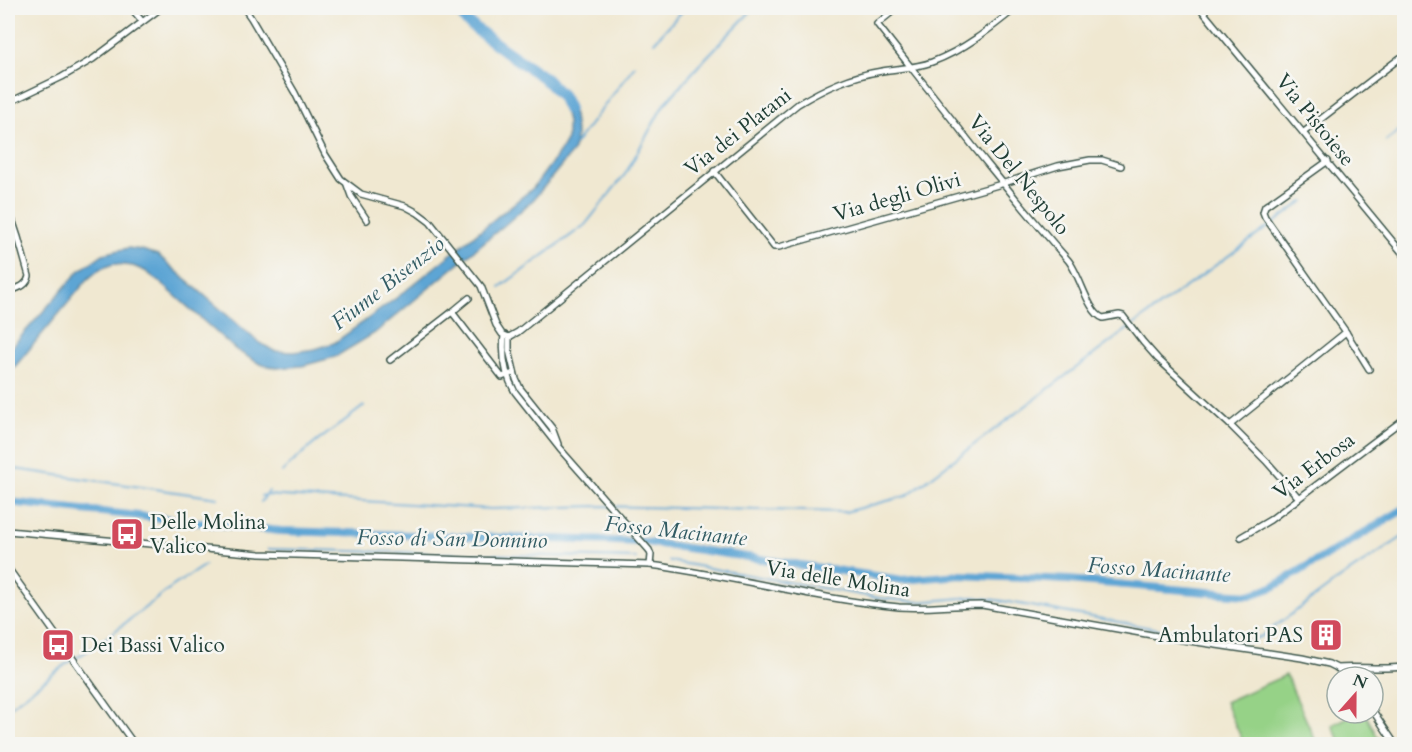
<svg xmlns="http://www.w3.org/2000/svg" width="1412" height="752" font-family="Cardo,serif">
<rect width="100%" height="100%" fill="#f6f6f2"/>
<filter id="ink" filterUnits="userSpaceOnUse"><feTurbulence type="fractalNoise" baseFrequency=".0167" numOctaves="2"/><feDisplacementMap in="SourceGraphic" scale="12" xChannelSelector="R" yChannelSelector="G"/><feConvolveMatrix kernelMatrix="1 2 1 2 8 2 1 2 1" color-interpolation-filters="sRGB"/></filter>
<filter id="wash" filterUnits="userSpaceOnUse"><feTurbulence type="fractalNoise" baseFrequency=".008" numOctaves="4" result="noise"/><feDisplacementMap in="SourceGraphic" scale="24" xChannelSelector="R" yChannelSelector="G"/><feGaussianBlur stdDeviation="1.35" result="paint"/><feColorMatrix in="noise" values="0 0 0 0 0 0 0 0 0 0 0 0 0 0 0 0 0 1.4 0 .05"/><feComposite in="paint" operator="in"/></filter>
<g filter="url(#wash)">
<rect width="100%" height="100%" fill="#f0e8d1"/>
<g fill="#96d287" stroke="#5a885e" stroke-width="1.5">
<path d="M1286,675l31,69h-73l-19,-42z"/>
<path d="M1356,713h9l16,31h-40l-9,-19z"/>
</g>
<path fill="#5da5d4" stroke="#3e7184" stroke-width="1.5" d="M566,94l8,21 2,19 -2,16 -40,49 -27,24 -132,110 -40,24 -33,9 -25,2 -17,-4 -24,-14 -75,-67 -16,-12 -12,-5 -19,-2 -14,5 -13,11 -79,95v-24l71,-80 24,-17 25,-6 14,2 16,5 99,86 17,10 20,1 21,-3 19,-6 65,-47 134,-108 26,-35 8,-14v-17l-3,-13 -7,-12z"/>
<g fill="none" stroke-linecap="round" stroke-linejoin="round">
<g stroke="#5da5d4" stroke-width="2">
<path d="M654,42l31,-34"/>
<path d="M1386,141l18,-14"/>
<path d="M575,144l60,-79"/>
<path d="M500,287l85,-62 41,-52 37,-67 37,-42 54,-56"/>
<path d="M8,468l210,30"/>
<path d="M282,472l4,-4 29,-25 49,-37"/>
<path d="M261,496l5,-1 225,14 108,-3 246,6 61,-16 215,-162 183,-133"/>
<path d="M261,502l8,-11"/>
<path d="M268,549l368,9"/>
<path d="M669,561l210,37 39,4 55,-5 30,4 171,31"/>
<path d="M1214,639l33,3 15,-6 80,-59 62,-41"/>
<path d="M8,708l58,-44 31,-19 76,-59 32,-21"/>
</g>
<g stroke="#5da5d4" stroke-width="8">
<path d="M8,502l273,29 365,11 256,38 58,-5 108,5 151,13 31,2 23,-8 57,-34"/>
<path d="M1334,551l70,-42"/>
</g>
<path stroke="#5da5d4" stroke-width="12" d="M458,8l9,14 37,28 39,27 19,19 6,13"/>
</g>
</g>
<g filter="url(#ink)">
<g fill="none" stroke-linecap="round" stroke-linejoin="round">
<g stroke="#3e574c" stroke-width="8">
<g id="street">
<path d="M131,8l11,13"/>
<path d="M244,8l7,10 44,75 30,61 16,25 20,15 44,12 13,7 12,9 51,64 15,39 6,9 7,3"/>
<path d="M897,8l-20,16c63,80 124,160 191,236 12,14 20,53 35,58l16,-3 4,1 20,26 15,17 72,66 37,37 32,36"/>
<path d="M1200,8l204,247"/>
<path d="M8,103l54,-26 31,-18 68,-51"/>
<path d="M1304,132l96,-74"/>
<path d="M714,171l57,72 3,4h5l219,-62 60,-19 32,-6h12l19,6"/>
<path d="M347,185l4,11 16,24"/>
<path d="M8,207l10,30 11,39c-2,11 -13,12 -21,16"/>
<path d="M469,298l-17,14 50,65 8,-3"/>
<path d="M1346,332l23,37"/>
<path d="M504,335c-2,19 1,40 11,57l45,57 89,101 2,5 -1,10"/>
<path d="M509,337l9,-5 280,-228c27,-16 52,-28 84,-33 17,-3 34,-3 50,-9 32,-12 58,-33 84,-54"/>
<path d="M509,337v13l7,29 4,9 32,40 6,16"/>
<path d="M390,360l62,-48"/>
<path d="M1230,425l116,-93 -81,-115 -2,-5 2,-6 63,-45"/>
<path d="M8,531l252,23 390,11c83,11 165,34 249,42 28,2 55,-2 83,-2l181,32 139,21 27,6 8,4 10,9"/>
<path d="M1241,537l29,-17 134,-101"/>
<path d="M8,568l126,176"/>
<path d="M1337,668c22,-2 43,2 65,-1"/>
<path d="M1373,711l22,33"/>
</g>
</g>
<g stroke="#3e574c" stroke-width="11">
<path id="primary" d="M1399,8l5,3"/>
</g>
<use href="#street" stroke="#fff" stroke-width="5"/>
<use href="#primary" stroke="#ffbb71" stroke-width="8"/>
</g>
</g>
<defs>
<g id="bus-square" transform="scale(1.725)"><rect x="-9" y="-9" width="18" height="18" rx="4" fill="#d1495b" stroke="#f6f6f2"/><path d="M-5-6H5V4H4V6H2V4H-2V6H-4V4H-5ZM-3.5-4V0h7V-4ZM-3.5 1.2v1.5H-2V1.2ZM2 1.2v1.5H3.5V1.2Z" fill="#fff"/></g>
<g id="building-square" transform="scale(1.725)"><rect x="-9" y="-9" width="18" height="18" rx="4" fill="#d1495b" stroke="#f6f6f2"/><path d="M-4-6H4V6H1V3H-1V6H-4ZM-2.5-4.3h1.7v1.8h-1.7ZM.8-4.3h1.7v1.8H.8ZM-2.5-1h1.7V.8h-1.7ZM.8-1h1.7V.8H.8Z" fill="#fff"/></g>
</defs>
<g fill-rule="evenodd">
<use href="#bus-square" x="127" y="534"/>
<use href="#building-square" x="1326" y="635"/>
<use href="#bus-square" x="58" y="645"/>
</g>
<g text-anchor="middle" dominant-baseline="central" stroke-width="5" stroke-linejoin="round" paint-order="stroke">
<g font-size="21" fill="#1f3d34" stroke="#f6f6f2">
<text transform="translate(1315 120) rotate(51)">Via Pistoiese</text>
<text transform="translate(738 132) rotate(-38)">Via dei Platani</text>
<text transform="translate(1019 175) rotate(51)">Via Del Nespolo</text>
<text transform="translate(897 197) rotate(-16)">Via degli Olivi</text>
<text transform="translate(1314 466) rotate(-37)">Via Erbosa</text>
<text transform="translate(838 579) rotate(9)">Via delle Molina</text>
</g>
<g font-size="21" fill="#1f3d34" stroke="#f6f6f2" text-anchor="start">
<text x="150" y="522">Delle Molina<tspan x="150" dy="24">Valico</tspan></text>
<text x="1303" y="635" text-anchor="end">Ambulatori PAS</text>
<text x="81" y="645">Dei Bassi Valico</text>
</g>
<g font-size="22" font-style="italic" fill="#325c64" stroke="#f6f6f2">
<text transform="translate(388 283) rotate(-38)">Fiume Bisenzio</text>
<text transform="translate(676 531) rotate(6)">Fosso Macinante</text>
<text transform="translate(452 539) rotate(1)">Fosso di San Donnino</text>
<text transform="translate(1159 570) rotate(4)">Fosso Macinante</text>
</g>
</g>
<rect width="1412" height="752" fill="none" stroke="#f6f6f2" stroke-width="30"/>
<g transform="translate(1355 695) rotate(21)"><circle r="28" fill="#f6f6f2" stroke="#a0aca6" stroke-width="1.5"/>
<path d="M0-4.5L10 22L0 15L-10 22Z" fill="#d1495b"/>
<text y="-9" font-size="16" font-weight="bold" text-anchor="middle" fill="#1f3d34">N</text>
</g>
</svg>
